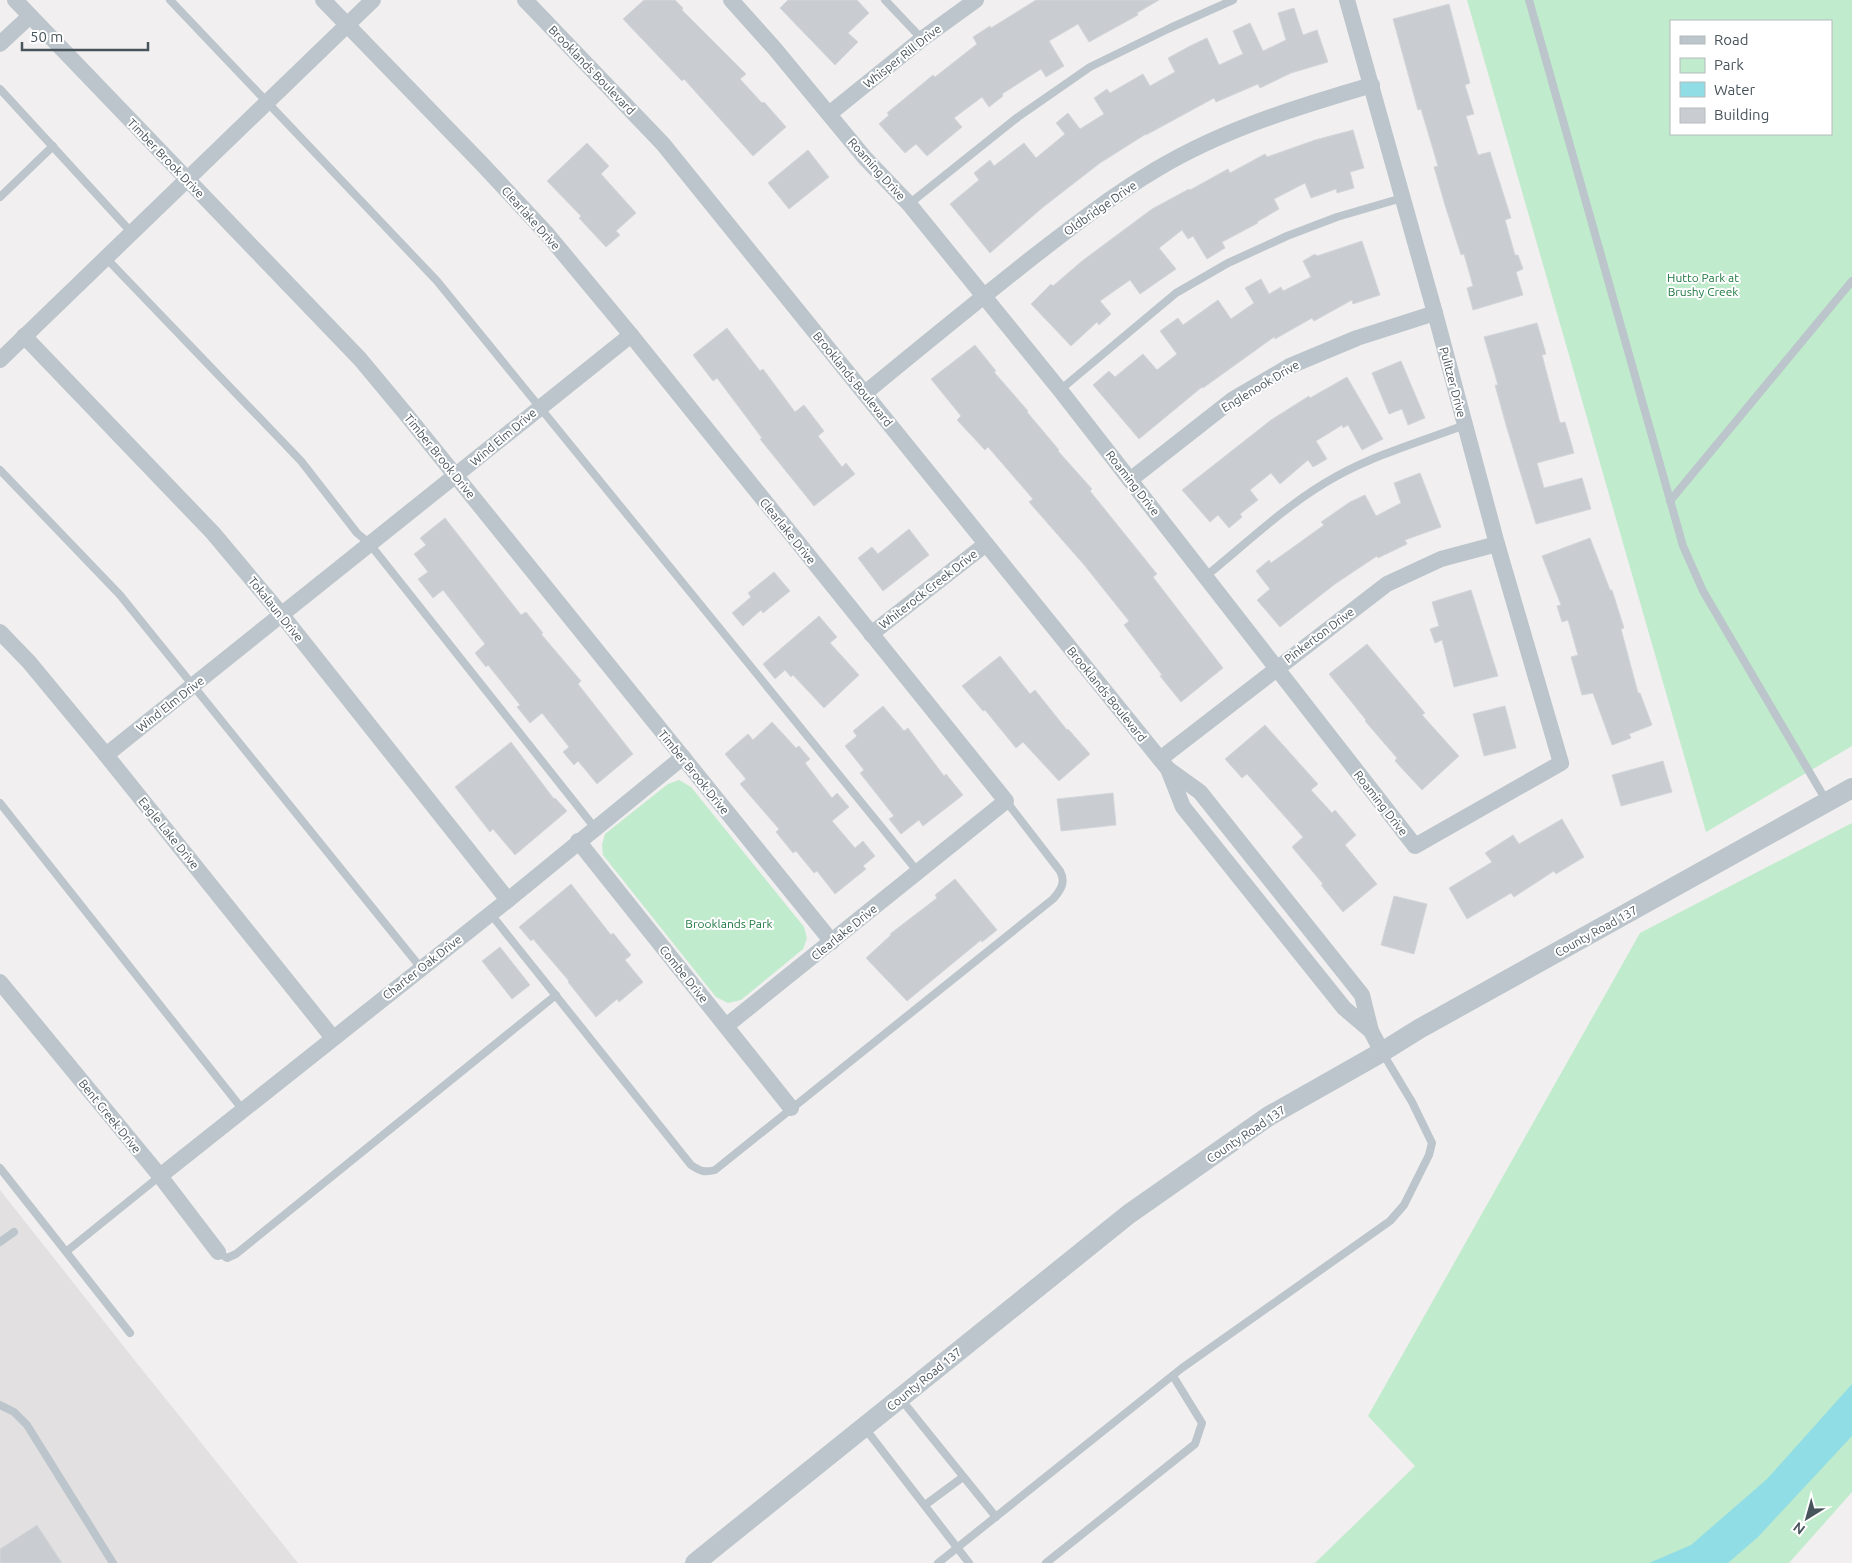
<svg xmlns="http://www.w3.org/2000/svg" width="1852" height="1563" font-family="Ubuntu,sans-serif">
<rect width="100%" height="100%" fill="#f1efef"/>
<path fill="#e2e0e0" d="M0,1190l136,172 162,201h-298z"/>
<g fill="#c0ebcc" fill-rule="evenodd">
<path d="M1467,0h385v746l-146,86zM1671,21h160v113h-160z"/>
<path d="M679,780l12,7 113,140 3,11 -4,11 -62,51 -13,3 -12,-6 -113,-142 -1,-10 3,-11 63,-50z"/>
<path d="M1852,823v669l-63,71h-474l100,-97 -47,-50 272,-483z"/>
</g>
<path fill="#91dde5" d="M1852,1384v52l-94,101 -30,26h-79l42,-18 76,-66z"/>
<g fill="#c9ccd1" stroke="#d3d6da">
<path d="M644,0h31l8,8 -1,2 64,64 -6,5 22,24 2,-1 22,25 -33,29 -69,-77 -2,2 -59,-62z"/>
<path d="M788,0h69l12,13 -21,20 10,9 -23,23 -55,-57z"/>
<path d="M1036,0h123l-22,13 1,2 -49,27 -11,-18 -29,17 15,25 -18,11 -5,-8 -39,25 1,2 -14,11 -7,-10 -28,21 8,9 -35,29 -11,-12 -11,9 -26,-29 10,-9 -2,-2 46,-38 2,2 42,-33 -4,-7 17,-11 1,2z"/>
<path d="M1449,4l21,79 -5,2 9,29 -8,2 12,39 12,-3 21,66 -6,2 10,35h3l5,14 -7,3 7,23 -50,15 -6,-22 6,-2 -9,-32 -3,1 -16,-50 -11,-38 4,-1 -17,-57 -3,1 -25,-91z"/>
<path d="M1294,8l9,27 14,-5 11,32 -37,11 -31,15 -2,-4 -42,18 -2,-4 -68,37v-1l-46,29 -58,45 -52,45 -40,-49 29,-24 -5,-7 16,-13 4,6 30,-23 12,15 29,-24 -9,-11 12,-10 12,16 24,-15 -10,-16 13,-9 3,4 33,-19 7,12 25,-14 -7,-14 22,-12 17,-8 12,27 24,-11 -10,-23 17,-8 13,28 23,-11 -8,-27z"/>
<path d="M1353,130l11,38 -14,4 4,16 -17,5 -1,-4 -25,9 -6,-15 -31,16 5,10 -22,13 1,1 -36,19 3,6 -18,11 -14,-23 -5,3 -6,-9 -23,18 17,21 -36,25 -10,-14 -30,21 11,13 -12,11 -2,-3 -26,24 -40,-42 20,-20 2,2 29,-25 70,-52 37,-20 1,1 38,-21 2,4 35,-19 2,3 48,-17z"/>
<path d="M587,143l22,23 -8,8 35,39 -20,18 4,4 -14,12 -27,-29 2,-2 -34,-35z"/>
<path d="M808,150l21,27 -40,32 -21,-26z"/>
<path d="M1362,241l18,54 -27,9 -1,-4 -38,21 -2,-3 -37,21 -1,-2 -71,51 -1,-1 -63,52 -46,-54 16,-14 6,6 28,-23 14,16 20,-16 -17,-23 18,-13 5,7 35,-25 13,19 23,-16 -9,-15 16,-9 8,15 12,-7 2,4 28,-14 -8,-16 12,-7 2,2z"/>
<path d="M1537,323l9,31 -4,1 18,68 5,-1 9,31 -37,10 7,25 38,-10 9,31 -55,15 -30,-99 -11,-40h3l-14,-48z"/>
<path d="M727,328l33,43 3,-2 32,43 9,-7 20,26 -6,5 24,31 4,-4 9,11 -41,32 -54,-67 2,-1 -45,-60 -4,3 -20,-26z"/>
<path d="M975,345l21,26 -2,1 34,39 -1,1 32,38 -1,1 34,38 -2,2 67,83 -4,3 70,91 -42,34 -21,-26 2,-1 -38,-50 5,-4 -44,-55 -56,-64 4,-3 -45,-52 -3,3 -28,-30 4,-4 -30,-37z"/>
<path d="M1401,361l24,57 -17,7 -6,-16 -13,5 -17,-41z"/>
<path d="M1347,377l36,62 -21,11 -14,-25 -5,3 -1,-3 -26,16 11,18 -14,8 -5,-7 -28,24 -9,-11 -21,17 8,10 -18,14 2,3 -13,11 -11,-13 -8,7 -28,-32 89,-70 38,-24 1,2z"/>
<path d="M1420,473l21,54 -36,13 2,4 -29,14 -1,-2 -42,28 -55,43 -23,-27 13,-11 -14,-18 13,-11 2,3 53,-38 -3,-3 29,-20 15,-7 11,21 25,-13 -7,-20z"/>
<path d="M445,518l76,97 5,-3 17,21 -2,1 40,47 -3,3 55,70 -36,30 -19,-23 -4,4 -11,-13 6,-5 -27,-34 -12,10 -13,-16 3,-2 -32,-40 -2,2 -11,-14 10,-9 -42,-54 -10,8 -15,-19 10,-7 -14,-18 12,-9 -6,-7z"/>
<path d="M909,529l20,26 -46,36 -25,-33 14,-11 6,7z"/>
<path d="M1590,538l20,52h2l12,38 -3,1 17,64h2l12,32 -23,9 2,4 -19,7 -19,-52 -11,2 -11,-38 7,-2 -10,-35 -6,2 -5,-16 4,-1 -19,-49z"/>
<path d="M774,572l16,19 -27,22 -2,-3 -18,16 -11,-13 19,-16 -3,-4z"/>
<path d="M1471,590l27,86 -44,11 -12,-47 -7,3 -5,-14 9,-3 -7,-24z"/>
<path d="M819,616l18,21 -7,6 29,32 -35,33 -31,-33 -2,2 -6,-7 -10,9 -12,-15z"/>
<path d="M1367,644l58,69 -3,2 37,41 -37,34 -27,-29 2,-3 -32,-37 1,-1 -37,-46z"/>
<path d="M1000,656l30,38 5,-4 32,40 1,-1 22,25 -31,27 -36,-39 -7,6 -31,-38 -2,1 -21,-25z"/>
<path d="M883,706l21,25 4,-3 36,48 2,-2 17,21 -40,31 -4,-6 -18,14 -12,-15 5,-3 -34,-43 4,-3 -19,-24 12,-10 -4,-5z"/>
<path d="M1505,706l11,42 -32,8 -11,-42z"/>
<path d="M772,722l24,26 3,-2 11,13 -5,4 27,35 5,-5 12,14 -17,14 23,27 8,-7 12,15 -12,10 3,3 -31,25 -18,-23 -3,2 -18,-22 -3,2 -17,-21 3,-3 -39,-45 6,-5 -21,-25 23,-20 5,6z"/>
<path d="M1265,725l53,59 -7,6 21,23 3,-3 21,25 -11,10 32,39 -34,28 -22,-27 2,-1 -31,-37 11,-10 -56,-63 -5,4 -17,-19z"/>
<path d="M511,742l43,57 1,-1 12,13 -52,44 -22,-26 -3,3 -35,-45z"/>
<path d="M1663,761l9,31 -51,14 -9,-31z"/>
<path d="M1113,793l3,32 -55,6 -4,-32z"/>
<path d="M1562,819l22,38 -28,17 -2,-3 -40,26 -3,-4 -44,26 -18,-31 43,-26 -7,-9 28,-18 6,9z"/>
<path d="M955,879l42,51 -15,12 -1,-2 -74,61 -41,-43 25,-23 -1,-1 47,-36 -2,-3z"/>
<path d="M571,884l40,51 2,-2 18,22 -6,5 18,22 -24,20 -2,-3 -21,18 -28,-35 1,-1 -36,-42 -2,2 -12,-14z"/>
<path d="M1394,896l33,8 -13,50 -33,-9z"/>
<path d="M500,947l30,38 -18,14 -30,-38z"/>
<path d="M37,1525l25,38h-62v-14z"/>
</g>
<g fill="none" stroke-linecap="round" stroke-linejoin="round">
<g stroke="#bbc5cb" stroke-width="8">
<path d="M170,0l267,281 481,591"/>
<path d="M885,0l37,39"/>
<path d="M1529,0l154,546 20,45 124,211"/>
<path d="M0,89l132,144"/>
<path d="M0,197l53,-51"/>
<path d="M909,204l109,-87 72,-50 80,-39 63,-28"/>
<path d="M106,258l195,203 56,72 12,10 226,285"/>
<path d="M1060,390l116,-97 52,-30 59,-27 50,-19 65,-19"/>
<path d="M0,470l120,125 301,373"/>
<path d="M1670,501l182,-220"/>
<path d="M1206,576c42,-34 83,-74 131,-100 40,-22 85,-35 128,-51"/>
<path d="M0,803l243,307"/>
<path d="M490,913l201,252c9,6 13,8 24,5l338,-271c8,-9 13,-17 7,-28l-54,-70"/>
<path d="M0,1168l130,165"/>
<path d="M0,1242l14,-10"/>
<path d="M67,1251l93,-75"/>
<path d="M218,1252l9,6 9,-4 320,-259"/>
<path d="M900,1398l96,119"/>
<path d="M0,1405l14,7 13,13 86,138"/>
<path d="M864,1427l105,136"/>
<path d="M925,1505l38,-28"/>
<path d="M938,1563l244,-195 208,-147 14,-16 25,-50 3,-12 -20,-41 -30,-50"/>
<path d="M1046,1563l149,-119 7,-21 -29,-47"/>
</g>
<g stroke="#bbc5cb" stroke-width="16">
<path d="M15,0l345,359 45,54 427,529"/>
<path d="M323,0l159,164 66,71 83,100 375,466 -280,225"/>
<path d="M525,0l138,144 505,625 15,38 161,201 27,23"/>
<path d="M731,0l44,49 90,109 44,46 151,186 355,456 146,-83 -64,-219 -62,-231 -88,-313"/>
<path d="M0,44l30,-28"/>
<path d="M829,114l93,-75 54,-39"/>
<path d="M24,336l189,197 68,81 227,286"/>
<path d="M0,360l373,-360"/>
<path d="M865,393c56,-46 111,-91 168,-136 40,-31 80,-62 124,-88 67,-40 140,-62 215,-84"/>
<path d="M1130,480l102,-80 58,-34 67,-28 78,-25"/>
<path d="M0,632l29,30 77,93 227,283"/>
<path d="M871,634l115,-90"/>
<path d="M106,755l525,-420"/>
<path d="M1160,759l227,-175 54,-25 56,-15"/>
<path d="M1168,769l32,23 162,203 9,36 11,21"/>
<path d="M578,841l213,267"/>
<path d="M0,982l160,194 58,76"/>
<path d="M160,1176l348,-276 175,-143"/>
</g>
<path stroke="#bbc5cb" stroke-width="20" d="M695,1563l434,-349 140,-98 113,-64 37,-23 433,-241"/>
</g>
<g text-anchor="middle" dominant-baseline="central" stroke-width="4" stroke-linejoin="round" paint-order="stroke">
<g font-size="12" fill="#48545b" stroke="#fff">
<text transform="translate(902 56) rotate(-38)">Whisper Rill Drive</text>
<text transform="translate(592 70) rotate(46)">Brooklands Boulevard</text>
<text transform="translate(166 158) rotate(46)">Timber Brook Drive</text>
<text transform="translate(877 169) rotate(48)">Roaming Drive</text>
<text transform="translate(1100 208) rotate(-35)">Oldbridge Drive</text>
<text transform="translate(531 218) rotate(48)">Clearlake Drive</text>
<text transform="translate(853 379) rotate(51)">Brooklands Boulevard</text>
<text transform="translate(1453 382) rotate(75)">Pulitzer Drive</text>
<text transform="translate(1260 386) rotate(-31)">Englenook Drive</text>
<text transform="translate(503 437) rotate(-40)">Wind Elm Drive</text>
<text transform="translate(440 456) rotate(51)">Timber Brook Drive</text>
<text transform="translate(1133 483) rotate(52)">Roaming Drive</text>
<text transform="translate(788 531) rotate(51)">Clearlake Drive</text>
<text transform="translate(928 589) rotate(-38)">Whiterock Creek Drive</text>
<text transform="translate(276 609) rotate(51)">Tokalaun Drive</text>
<text transform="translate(1319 635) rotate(-37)">Pinkerton Drive</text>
<text transform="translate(1107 694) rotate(51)">Brooklands Boulevard</text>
<text transform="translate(170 704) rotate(-38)">Wind Elm Drive</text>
<text transform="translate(694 772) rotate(51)">Timber Brook Drive</text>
<text transform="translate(1381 803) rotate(52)">Roaming Drive</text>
<text transform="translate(169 833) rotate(51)">Eagle Lake Drive</text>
<text transform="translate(1596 931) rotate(-29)">County Road 137</text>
<text transform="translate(844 932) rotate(-39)">Clearlake Drive</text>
<text transform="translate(422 967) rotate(-38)">Charter Oak Drive</text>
<text transform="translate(684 974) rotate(51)">Combe Drive</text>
<text transform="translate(110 1116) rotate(51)">Bent Creek Drive</text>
<text transform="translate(1246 1134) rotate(-34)">County Road 137</text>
<text transform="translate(924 1379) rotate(-39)">County Road 137</text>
</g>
<g font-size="12" fill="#1e7740" stroke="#fff">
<text x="1703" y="277">Hutto Park at<tspan x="1703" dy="14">Brushy Creek</tspan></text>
<text x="729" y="923">Brooklands Park</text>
</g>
</g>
<rect x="1670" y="20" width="162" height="115" fill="#ffffff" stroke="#b6bbbd"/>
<rect x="1680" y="36" width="25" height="8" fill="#bbc5cb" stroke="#b6bbbd"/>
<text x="1714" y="45" font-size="15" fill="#48545b">Road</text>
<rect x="1680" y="58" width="25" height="15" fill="#c0ebcc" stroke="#b6bbbd"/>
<text x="1714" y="70" font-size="15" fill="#48545b">Park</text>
<rect x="1680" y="82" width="25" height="15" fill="#91dde5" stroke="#b6bbbd"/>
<text x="1714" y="95" font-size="15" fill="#48545b">Water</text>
<rect x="1680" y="108" width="25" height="15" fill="#c9ccd1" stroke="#b6bbbd"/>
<text x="1714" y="120" font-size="15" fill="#48545b">Building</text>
<g transform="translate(1807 1518) rotate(217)" stroke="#ffffff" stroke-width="4" paint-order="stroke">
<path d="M0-4L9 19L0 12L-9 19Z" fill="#48545b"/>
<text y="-8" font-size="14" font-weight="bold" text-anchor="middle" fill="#48545b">N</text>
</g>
<path d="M22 42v8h126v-8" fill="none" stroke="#48545b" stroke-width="2.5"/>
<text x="30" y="42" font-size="15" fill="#48545b" stroke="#ffffff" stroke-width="4" paint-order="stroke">50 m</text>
</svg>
